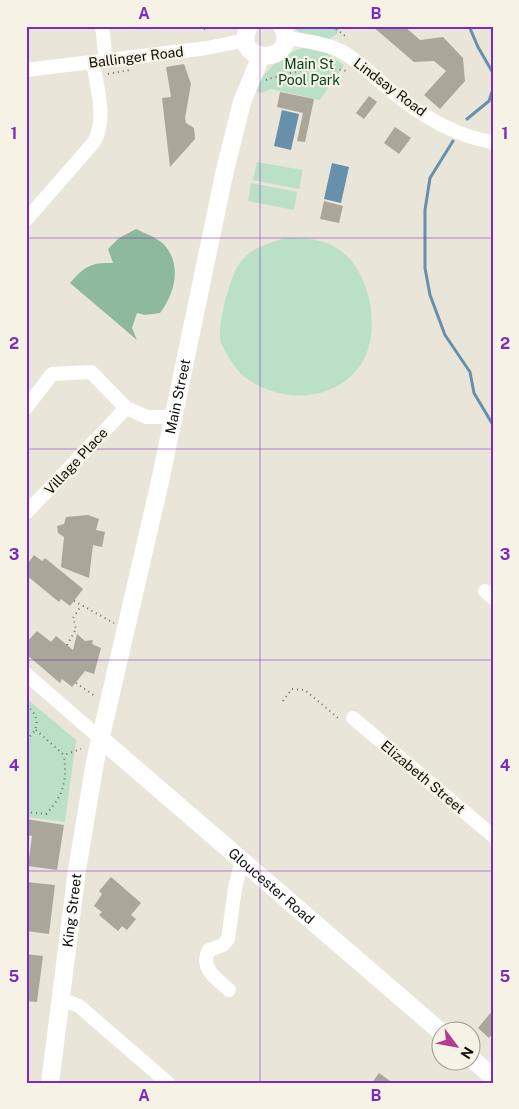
<svg xmlns="http://www.w3.org/2000/svg" width="519" height="1109" font-family="'Public Sans',sans-serif">
<rect width="100%" height="100%" fill="#e9e5d8"/>
<g fill="#bae1c8">
<path d="M292,26h48c-1,9 -7,11 -13,14l-27,-7z"/>
<path d="M303,48l21,3 20,14 -24,35 -49,-11 -10,4 -7,-3c12,-20 27,-36 49,-42z"/>
<path d="M257,162l46,8 -4,19 -46,-9z"/>
<path d="M251,183l46,9 -3,18 -46,-9z"/>
<path d="M285,238c17,0 33,0 48,8 36,17 50,83 29,117 -27,41 -85,41 -120,12 -7,-7 -17,-23 -21,-32 -5,-15 10,-72 21,-83 11,-13 28,-17 43,-22z"/>
<path d="M26,698l50,42 -11,82 -39,-5z"/>
</g>
<path fill="#8dba9e" d="M136,229c10,5 23,9 30,18 16,20 8,48 -6,66l-15,2 -8,-2 -5,15 5,12 -67,-57c14,-16 20,-21 43,-20l-5,-14 11,-11z"/>
<g fill="#6790ad">
<path d="M282,110l17,4 -8,36 -17,-4z"/>
<path d="M332,163l17,4 -8,36 -17,-4z"/>
</g>
<g fill="none" stroke-linecap="round" stroke-linejoin="round">
<g stroke="#6790ad" stroke-width="3">
<path d="M469,26l9,21 15,26"/>
<path d="M467,119l22,-18 4,-12"/>
<path d="M453,141l-23,37 -5,32v58l5,27 15,40 25,37 4,21 19,32"/>
</g>
</g>
<g fill="#aaa69a">
<path d="M372,26h32l16,14 23,-3 20,21 2,23 -25,28 -16,-14 22,-24 -12,-10 -20,1z"/>
<path d="M184,64l7,20 -6,34 1,5 8,5 1,11 -25,28 -8,-69 9,-1 -5,-30z"/>
<path d="M280,92l34,7 -9,43 -8,-1 6,-28 -26,-6z"/>
<path d="M369,96l8,6 -13,17 -8,-6z"/>
<path d="M395,127l16,11 -12,16 -15,-11z"/>
<path d="M324,201l19,5 -4,17 -19,-4z"/>
<path d="M88,515l11,4 -3,11 9,2 -3,15 -9,-2 -4,33 -28,-11 3,-30 -6,-4 -1,-7 7,-2 2,-7z"/>
<path d="M34,555l8,6 3,-3 38,31 -13,17 -9,-7 -2,3 -33,-27v-9z"/>
<path d="M37,631l14,11 5,-6 17,14 4,-16 8,7 8,-1 -1,4 9,4 -7,26 -9,-3 -13,16 -10,-8 -2,4 -34,-29v-11z"/>
<path d="M26,819l38,6 -7,45 -29,-4 4,-30 -6,-1z"/>
<path d="M111,877l30,26 -10,12 5,4 -9,11 -5,-4 -4,5 -19,-16 3,-3 -8,-6 8,-12 -3,-3z"/>
<path d="M26,882l29,3 -6,49 -23,-3z"/>
<path d="M26,954l17,2 -6,46 -11,-1z"/>
<path d="M493,1010v23l-4,5 -11,-10z"/>
<path d="M379,1073l14,10h-21z"/>
</g>
<g fill="none" stroke-linecap="round" stroke-linejoin="round">
<g stroke="#726f67" stroke-width="2" stroke-dasharray="1 4" stroke-linecap="butt">
<path d="M332,26l16,12"/>
<path d="M204,29l15,-3"/>
<path d="M108,74l22,-4"/>
<path d="M266,80c26,-9 55,-15 81,-9"/>
<path d="M74,601l40,22"/>
<path d="M67,645l9,-16 -3,-11 8,-12"/>
<path d="M76,683l19,13"/>
<path d="M283,701l9,-12 13,1 33,28"/>
<path d="M26,706c14,8 14,25 0,33"/>
<path d="M36,730l28,25 17,-6"/>
<path d="M26,812l20,2c18,-19 21,-33 18,-59"/>
</g>
<g stroke="#fff" stroke-width="14">
<path d="M102,26l4,35"/>
<path d="M285,38c19,2 38,5 56,13 15,8 29,22 42,33 31,27 68,52 110,58"/>
<path d="M26,70l181,-22 39,-8"/>
<path d="M26,220l68,-78c13,-23 3,-54 -1,-80"/>
<path d="M26,408l26,-34 39,-2 35,36 21,9h26"/>
<path d="M26,513l100,-105"/>
<path d="M485,591l8,7"/>
<path d="M26,674l75,65"/>
<path d="M353,718l140,118"/>
<path d="M229,990c-12,-11 -30,-22 -20,-40l14,-5 5,-6 7,-51 7,-28"/>
<path d="M61,999l18,7 89,77"/>
</g>
<g stroke="#fff" stroke-width="18">
<path d="M249,26c-20,40 53,39 33,0"/>
<path id="s1" d="M101,739l341,294"/>
<path d="M472,1059l21,18"/>
<path id="s2" d="M50,1083l27,-213 18,-108 64,-276 66,-316 17,-68 19,-46"/>
</g>
</g>
<path fill="none" stroke="#7b2cbf" stroke-width="1" stroke-opacity="0.55" d="M260,26v1057M26,238h467M26,449h467M26,660h467M26,871h467"/>
<g text-anchor="middle" dominant-baseline="central" stroke-width="4.5" stroke-linejoin="round" paint-order="stroke">
<g font-size="14" fill="#0e0d09" stroke="#f6f2e5">
<text transform="translate(136 57) rotate(-7)">Ballinger Road</text>
<text transform="translate(390 87) rotate(37)">Lindsay Road</text>
<text stroke="none"><textPath href="#s2" startOffset="699">Main Street</textPath></text>
<text transform="translate(76 461) rotate(-47)">Village Place</text>
<text transform="translate(423 777) rotate(40)">Elizabeth Street</text>
<text stroke="none"><textPath href="#s1" startOffset="225">Gloucester Road</textPath></text>
<text stroke="none"><textPath href="#s2" startOffset="174">King Street</textPath></text>
</g>
<g font-size="14" fill="#033e23" stroke="#f6f2e5">
<text x="309" y="64">Main St<tspan x="309" dy="16">Pool Park</tspan></text>
</g>
</g>
<rect width="519" height="1109" fill="none" stroke="#f6f2e5" stroke-width="55"/>
<g transform="translate(456 1046) rotate(122)"><circle r="24" fill="#f6f2e5" stroke="#99968d"/>
<path d="M0-4L9 19L0 12L-9 19Z" fill="#b53b8e"/>
<text y="-8" font-size="14" font-weight="bold" text-anchor="middle" fill="#0e0d09">N</text>
</g>
<rect x="28" y="28" width="464" height="1054" fill="none" stroke="#7b2cbf" stroke-width="2"/>
<g font-size="16" text-anchor="middle" font-weight="bold" fill="#7b2cbf">
<text x="144" y="19">A</text>
<text x="376" y="19">B</text>
<text x="14" y="139">1</text>
<text x="505" y="139">1</text>
<text x="14" y="349">2</text>
<text x="505" y="349">2</text>
<text x="14" y="560">3</text>
<text x="505" y="560">3</text>
<text x="14" y="771">4</text>
<text x="505" y="771">4</text>
<text x="14" y="982">5</text>
<text x="505" y="982">5</text>
<text x="144" y="1101">A</text>
<text x="376" y="1101">B</text>
</g>
</svg>
